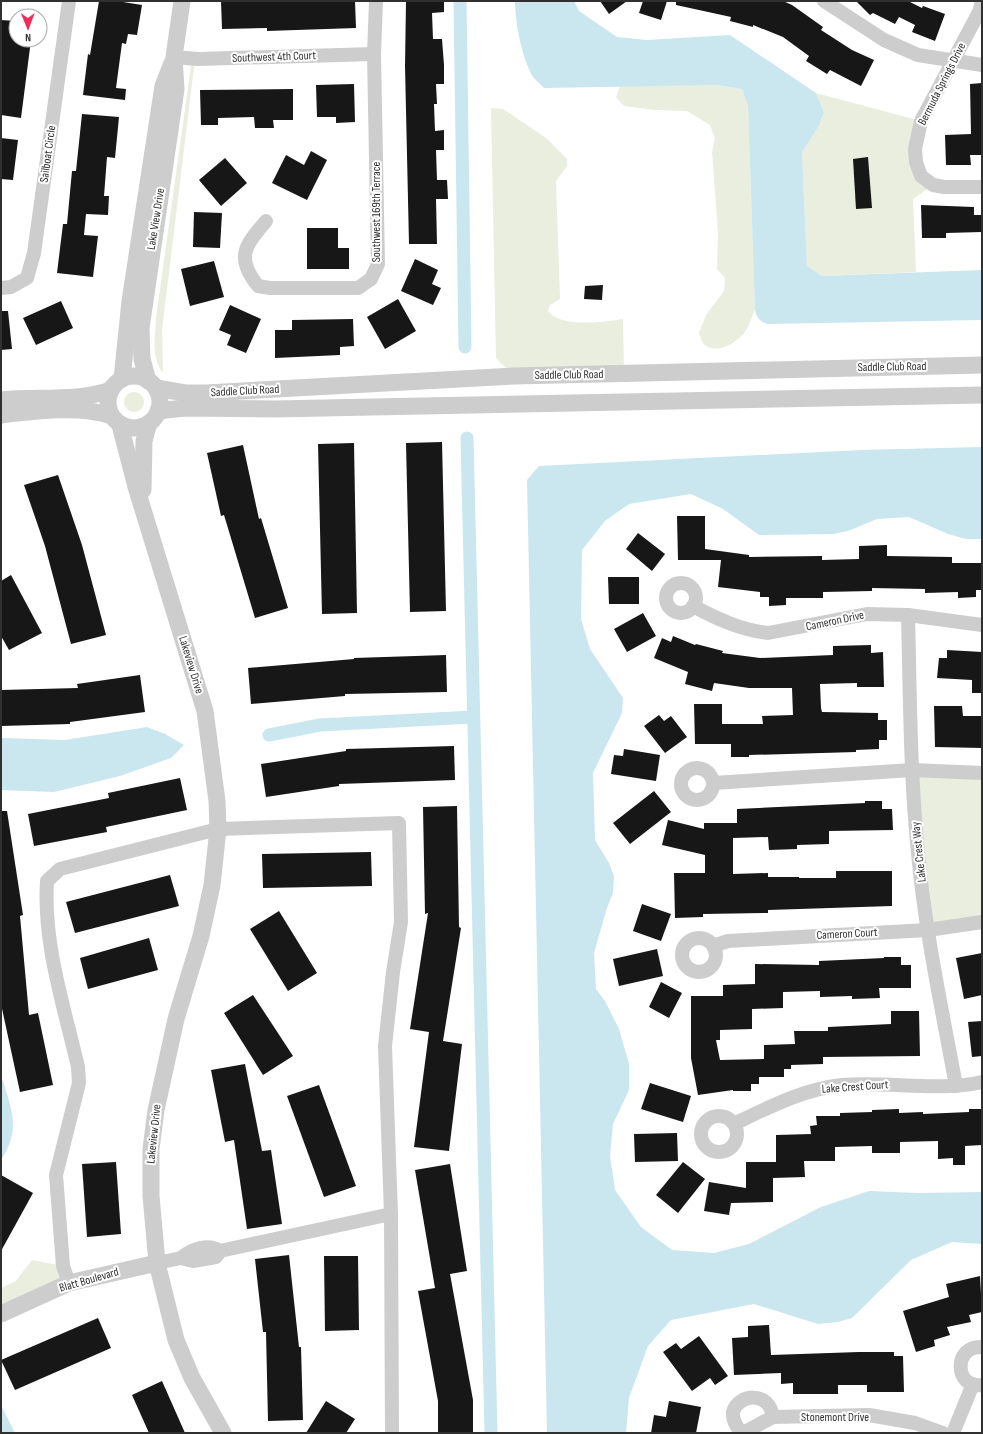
<svg xmlns="http://www.w3.org/2000/svg" width="983" height="1434" font-family="'Sofia Sans Condensed',sans-serif">
<rect width="100%" height="100%" fill="#fff"/>
<g fill="#e9eede">
<path d="M192,59h3l-33,271 1,43c-12,-16 -8,-35 -7,-55z"/>
<path d="M716,85l26,4 6,17 7,204c-3,6 -5,14 -9,20 -7,12 -30,26 -42,14 -2,-2 -4,-8 -5,-11l7,-18 18,-24 1,-13 -8,-9 1,-37 -6,-80 3,-14 -5,-13 -23,-14 -32,-1 -31,-4 -8,-9 4,-11z"/>
<path d="M816,93l105,28 -5,41 17,23 -20,14 3,73 -94,4 -15,-10 -5,-114 17,-26 5,-14z"/>
<path d="M491,108l12,1 43,29 21,21v7l-11,15 4,118 -10,6 -2,6c11,17 58,11 75,8l1,55 -110,2 -18,-18z"/>
<circle cx="134" cy="402" r="10"/>
<path d="M912,770l70,3v149l-54,8z"/>
<path d="M32,1260l31,6 6,17 -68,31v-26l15,-7z"/>
</g>
<g fill="#cae6ee">
<path d="M515,1h59l5,10 38,26 30,3 83,-5 86,58 8,19 -5,14 -17,26 5,114 15,10 160,-6v50l-214,4c-8,-2 -11,-6 -13,-14l-7,-204 -6,-17 -26,-4 -172,3c-3,-4 -8,-7 -11,-11 -11,-19 -18,-54 -18,-76z"/>
<path d="M982,447v92h-16l-18,-5 -39,-17 -32,2 -29,12 -15,3 -74,1 -36,-26 -32,-15 -62,10 -24,17 -23,29 -1,69 9,30 33,49 -1,15 -29,60 2,67 14,23 5,14 -1,16 -6,15 -13,45 2,36 9,12 14,28 10,35v26l-16,34 -3,32 5,34 26,37 31,23 42,3 35,-9 72,-37 48,-16 49,2 64,-1v52l-30,-2 -41,18 -59,58 -14,4 -20,2 -64,-20 -83,16 -23,26 -19,52 -3,35h-79l-20,-953 12,-14 322,-16z"/>
<path d="M147,727l18,7 19,11 -13,13 -51,18 -66,16 -53,-2v-52l64,2z"/>
<path d="M1,1075c10,33 21,54 0,85z"/>
<path d="M1,1405l14,28h-14z"/>
</g>
<g fill="none" stroke-linecap="round" stroke-linejoin="round">
<g stroke="#cae6ee" stroke-width="13">
<path d="M460,1l5,346"/>
<path d="M467,438l24,995"/>
<path d="M269,735l51,-10 153,-8"/>
</g>
</g>
<g fill="#171717">
<path d="M99,1h18l25,4 -5,30 -9,-1 -2,10 -4,-1 -6,45 10,1 -1,11 -42,-5 5,-41 2,1z"/>
<path d="M221,1h134l1,27 -89,3v-3l-45,1z"/>
<path d="M406,1h38v11l-12,1 1,26h9l2,26v19h-8l1,20h-3l1,27 9,-1v20h-8l1,30h10l1,19h-12l1,45h-28l-4,-178z"/>
<path d="M600,1h27l-18,13z"/>
<path d="M643,1h24l-6,19 -22,-7z"/>
<path d="M676,1h107l9,4 31,22 -2,3 31,20 22,10 -13,26 -31,-16 -3,4 -21,-13 3,-5 -26,-19 -30,-12v2l-23,-6 1,-4 -55,-12z"/>
<path d="M856,1h52l14,7 1,-2 22,8 -10,27 -23,-9 3,-7 -16,-8 -4,7 -22,-11 -3,2z"/>
<path d="M1,20l15,1v19h15l-10,78 -20,-3z"/>
<path d="M982,83v72h-12l1,10h-25l-1,-30 26,-1 -1,-50z"/>
<path d="M354,84l1,38 -19,1v-6h-19l-1,-32z"/>
<path d="M293,89v31h-20l1,8h-19l-1,-11 -36,1v7h-17l-1,-35z"/>
<path d="M82,114l37,3 -4,41 -8,-1 -3,39h5l-1,19 -22,-1 -2,21 14,1 -5,41 -36,-4 6,-49h4l5,-53h4z"/>
<path d="M1,138l17,2 -5,40 -12,-1z"/>
<path d="M311,151l16,9 -20,40 -35,-17 14,-28 18,10z"/>
<path d="M868,157l4,51 -16,1 -3,-50z"/>
<path d="M225,158l22,25 -26,23 -22,-26z"/>
<path d="M921,205l53,2v8h8v17l-36,1v5h-24z"/>
<path d="M194,212l28,1 -2,35 -27,-1z"/>
<path d="M307,228h31v20h11v21h-42z"/>
<path d="M415,259l23,11 -6,14 9,4 -8,17 -32,-14z"/>
<path d="M214,261l10,36 -34,9 -9,-37z"/>
<path d="M603,285l-1,15 -18,-1 1,-13z"/>
<path d="M398,299l18,32 -31,18 -18,-32z"/>
<path d="M61,301l12,27 -37,17 -13,-27z"/>
<path d="M230,305l31,14 -15,34 -19,-8 4,-10 -12,-5z"/>
<path d="M1,311h7l4,38 -11,1z"/>
<path d="M353,319l1,27 -14,1v8l-65,3v-28h17v-10z"/>
<path d="M442,442l4,169 -36,1 -4,-169z"/>
<path d="M354,443l3,170 -35,1 -4,-170z"/>
<path d="M243,445l16,74 2,-1 27,90 -33,10 -31,-103 -3,1 -14,-63z"/>
<path d="M58,475l24,70 24,90 -35,9 -26,-98 -21,-61z"/>
<path d="M677,516h28v33l44,6v2l73,-1v4l37,-1v-13l28,-1v11l65,1v6h30v27h-6v7l-18,1v-6l-33,1v-4l-53,-1v3l-49,1v6h-37v7l-17,1v-9h-9v-5l-42,-5 3,-27h-43z"/>
<path d="M638,533l27,21 -13,17 -26,-22z"/>
<path d="M11,575l31,58 -33,17 -8,-14v-55z"/>
<path d="M608,577h31v27h-30z"/>
<path d="M643,613l13,23 -29,16 -13,-23z"/>
<path d="M673,636l22,9 1,-1 27,7 -1,2 38,5 73,-3v-9l38,-1v8l12,-1 1,35h-27v-4l-37,1 1,24 1,4 56,1v7h9v20h-8v9l-23,1v2l-107,3v2h-18v-13h-36l-1,-40h28v20h41l-1,-8 31,-1 -1,-27h-43l-35,-5 -2,8 -27,-7 3,-12 -34,-14 8,-20 9,4z"/>
<path d="M947,650l35,2v41h-10v-13l-35,-2 2,-20h8z"/>
<path d="M446,655l1,37 -102,2v2l-94,8 -3,-36 106,-9v-1z"/>
<path d="M140,675l5,37 -75,10v2l-69,2v-36l77,-2 -1,-4z"/>
<path d="M934,706h28l1,10h19v32l-47,-1z"/>
<path d="M659,715l5,6 7,-5 16,21 -22,16 -21,-27z"/>
<path d="M454,746l1,34 -116,4v2l-73,11 -5,-33 85,-13v-2z"/>
<path d="M624,749l36,6 -4,26 -45,-7 3,-19 9,1z"/>
<path d="M180,778l7,32 -81,17 1,5 -73,14 -6,-32 81,-16 -1,-5z"/>
<path d="M654,791l17,21 -41,32 -17,-21z"/>
<path d="M865,801h17v8h10l1,21 -64,1v13l-32,1v4l-28,1 -1,-13 -35,1v36l35,-1v4h31v1h37v-7h56v35l-124,4v3l-65,1v3l-28,1 -1,-45h31v-18l-43,-10 6,-25 36,9v-6h33v-14l128,-6z"/>
<path d="M457,806l2,121 2,1 -18,113 19,3 -13,107 -35,-4 15,-115 -19,-3 18,-116 -3,1 -2,-107z"/>
<path d="M1,811h6l16,104 -3,1 9,99 9,-2 15,72 -33,7 -19,-88z"/>
<path d="M371,852l1,34 -109,2 -1,-34z"/>
<path d="M170,875l9,31 -104,27 -9,-31z"/>
<path d="M642,904l29,10 -10,27 -28,-10z"/>
<path d="M279,911l38,62 -29,18 -38,-62z"/>
<path d="M149,938l9,32 -70,19 -8,-31z"/>
<path d="M657,949l6,27 -44,10 -6,-27z"/>
<path d="M982,953v42l-18,4 -8,-41z"/>
<path d="M884,957h17v8h10v23h-32l1,10 -28,1v-3l-32,1v-6l-37,1v16l-31,1v20l-32,1v10h-4l4,20 44,-1v-14l31,-1 -1,-13h34v-4l63,-3v-13h28l1,45 -97,1v7l-32,1v4h-7v8h-25v7h-8v7h-18v-1l-35,5 -7,-37v-62h32v-11l32,-1v-20l64,1v-4l65,-3z"/>
<path d="M661,982l21,11 -13,25 -20,-11z"/>
<path d="M253,995l40,61 -30,19 -39,-62z"/>
<path d="M982,1021v35l-10,1 -4,-35z"/>
<path d="M245,1064l17,87 9,-1 11,74 -35,5 -13,-89 -9,2 -14,-72z"/>
<path d="M650,1083l41,13 -8,26 -42,-13z"/>
<path d="M319,1085l37,101 -32,11 -37,-101z"/>
<path d="M899,1109v4l24,-1v2l46,-2v-3h13v36l-17,1v19h-12v-7l-15,1v-18l-38,1v11h-28v-7l-37,1v14h-31l1,16 -32,1v24l-42,1 -2,12 -25,-4 5,-29 37,6v-26h30v-27l35,-1 -1,-8 7,-1 -1,-9h24v-3l32,-1v-2z"/>
<path d="M677,1133l1,28 -43,1 -1,-28z"/>
<path d="M116,1162l5,72 -34,3 -5,-73z"/>
<path d="M683,1162l22,17 -27,34 -22,-18z"/>
<path d="M450,1164l17,107 -17,3 23,126v33h-35v-32l-20,-110 17,-3 -20,-118z"/>
<path d="M1,1175l32,18 -32,58z"/>
<path d="M289,1255l10,92h2l2,73 -35,1 -2,-89h-3l-8,-73z"/>
<path d="M324,1256h34l1,74 -34,1z"/>
<path d="M980,1276l2,36 -13,3 2,7 -24,5 3,8 -16,5 1,6 -19,6 -13,-41 46,-14 -3,-13z"/>
<path d="M98,1318l13,30 -96,42 -14,-30z"/>
<path d="M769,1325l2,30 88,-3h35v4h9l1,36h-37v-7h-29v9h-45v-11l-12,1v-11l-47,2 -2,-37 16,-1v-11z"/>
<path d="M699,1336l29,40 -13,9 -5,-7 -18,13 -29,-39 13,-9 5,6z"/>
<path d="M162,1381l23,52h-36l-17,-38z"/>
<path d="M326,1401l29,18 -9,14h-40z"/>
<path d="M669,1401l32,6 -5,26h-45l3,-18 12,2z"/>
</g>
<g fill="none" stroke-linecap="round" stroke-linejoin="round">
<g stroke="#cdcdcd" stroke-width="14">
<path d="M824,1l60,39 34,15 64,10"/>
<path d="M982,2l-3,10 -58,109 -6,28 1,13 5,14 12,9 11,2h38"/>
<path d="M174,57l24,2 176,-5"/>
<path d="M266,221c-21,25 -31,36 -8,65l12,2h88l13,-9 7,-15 -4,-210 2,-53"/>
<path d="M1,288l10,-1 16,-9 7,-25 35,-252"/>
<circle cx="681" cy="598" r="15"/>
<path d="M693,606c24,13 48,24 75,27l99,-19 41,1 74,10"/>
<path d="M908,615c2,79 2,159 10,238 7,78 24,156 38,233"/>
<circle cx="697" cy="784" r="16"/>
<path d="M713,783l199,-13 70,3"/>
<circle cx="699" cy="955" r="17"/>
<path d="M713,946l15,-5 200,-11 54,-8"/>
<circle cx="719" cy="1134" r="18"/>
<path d="M734,1124c35,-17 70,-35 108,-39 47,-4 95,7 140,-3"/>
<path d="M181,1258c11,-9 27,-15 39,-7l171,-37"/>
<path d="M157,1263l24,-5 12,3 23,-4 4,-6"/>
<path d="M69,1283l-6,-17 -7,-91 23,-92 -1,-16c-14,-61 -35,-123 -31,-186l13,-12 158,-40 181,-6 2,99 -8,50 -8,74 6,168 1,219"/>
<path d="M982,1347c-29,-2 -28,42 0,38"/>
<path d="M741,1433c-4,-6 -9,-13 -8,-21 5,-18 36,-22 40,5"/>
<path d="M743,1433l30,-16 96,-2 46,8 28,10"/>
<path d="M953,1433l20,-49"/>
</g>
<g stroke="#cdcdcd" stroke-width="17">
<circle cx="134" cy="402" r="26"/>
<path d="M122,379l8,-78 33,-215 9,-23"/>
<path d="M148,381l-6,-22 -1,-31 35,-239 -2,-32 8,-56"/>
<path d="M156,388l29,5h21l308,-17 468,-11"/>
<path d="M1,400c36,-4 75,2 110,-10"/>
<path d="M158,411l26,-3 90,1 708,-14"/>
<path d="M1,415c33,-4 80,-10 111,1"/>
<path d="M120,425l16,62 69,224 12,90 1,28 -6,56 -11,51 -25,83 -20,91 -5,39v47l6,67 19,77 16,38 31,55"/>
<path d="M143,490l1,-49 5,-18"/>
<path d="M1,1314l68,-31 88,-20"/>
</g>
</g>
<g text-anchor="middle" dominant-baseline="central" stroke-width="4" stroke-linejoin="round" paint-order="stroke">
<g font-size="12" fill="#303030" stroke="#fff">
<text transform="translate(274 57) rotate(-2)">Southwest 4th Court</text>
<text transform="translate(942 84) rotate(-63)">Bermuda Springs Drive</text>
<text transform="translate(48 154) rotate(-82)">Sailboat Circle</text>
<text transform="translate(376 212) rotate(-90)">Southwest 169th Terrace</text>
<text transform="translate(156 219) rotate(-81)">Lake View Drive</text>
<text transform="translate(892 367) rotate(-1)">Saddle Club Road</text>
<text transform="translate(569 375) rotate(-1)">Saddle Club Road</text>
<text transform="translate(245 391) rotate(-3)">Saddle Club Road</text>
<text transform="translate(835 621) rotate(-12)">Cameron Drive</text>
<text transform="translate(191 665) rotate(73)">Lakeview Drive</text>
<text transform="translate(919 852) rotate(-96)">Lake Crest Way</text>
<text transform="translate(847 934) rotate(-3)">Cameron Court</text>
<text transform="translate(855 1087) rotate(-4)">Lake Crest Court</text>
<text transform="translate(154 1134) rotate(-84)">Lakeview Drive</text>
<text transform="translate(89 1280) rotate(-16)">Blatt Boulevard</text>
<text x="835" y="1417">Stonemont Drive</text>
</g>
</g>
<rect width="983" height="1434" fill="none" stroke="#303030" stroke-width="4"/>
<g transform="translate(28 28) rotate(179)"><circle r="19" fill="#ffffff" stroke="#acacac"/>
<path d="M0-3L7 15L0 10L-7 15Z" fill="#ec2e5a"/>
<text y="-6" font-size="11" font-weight="bold" text-anchor="middle" fill="#303030">N</text>
</g>
</svg>
